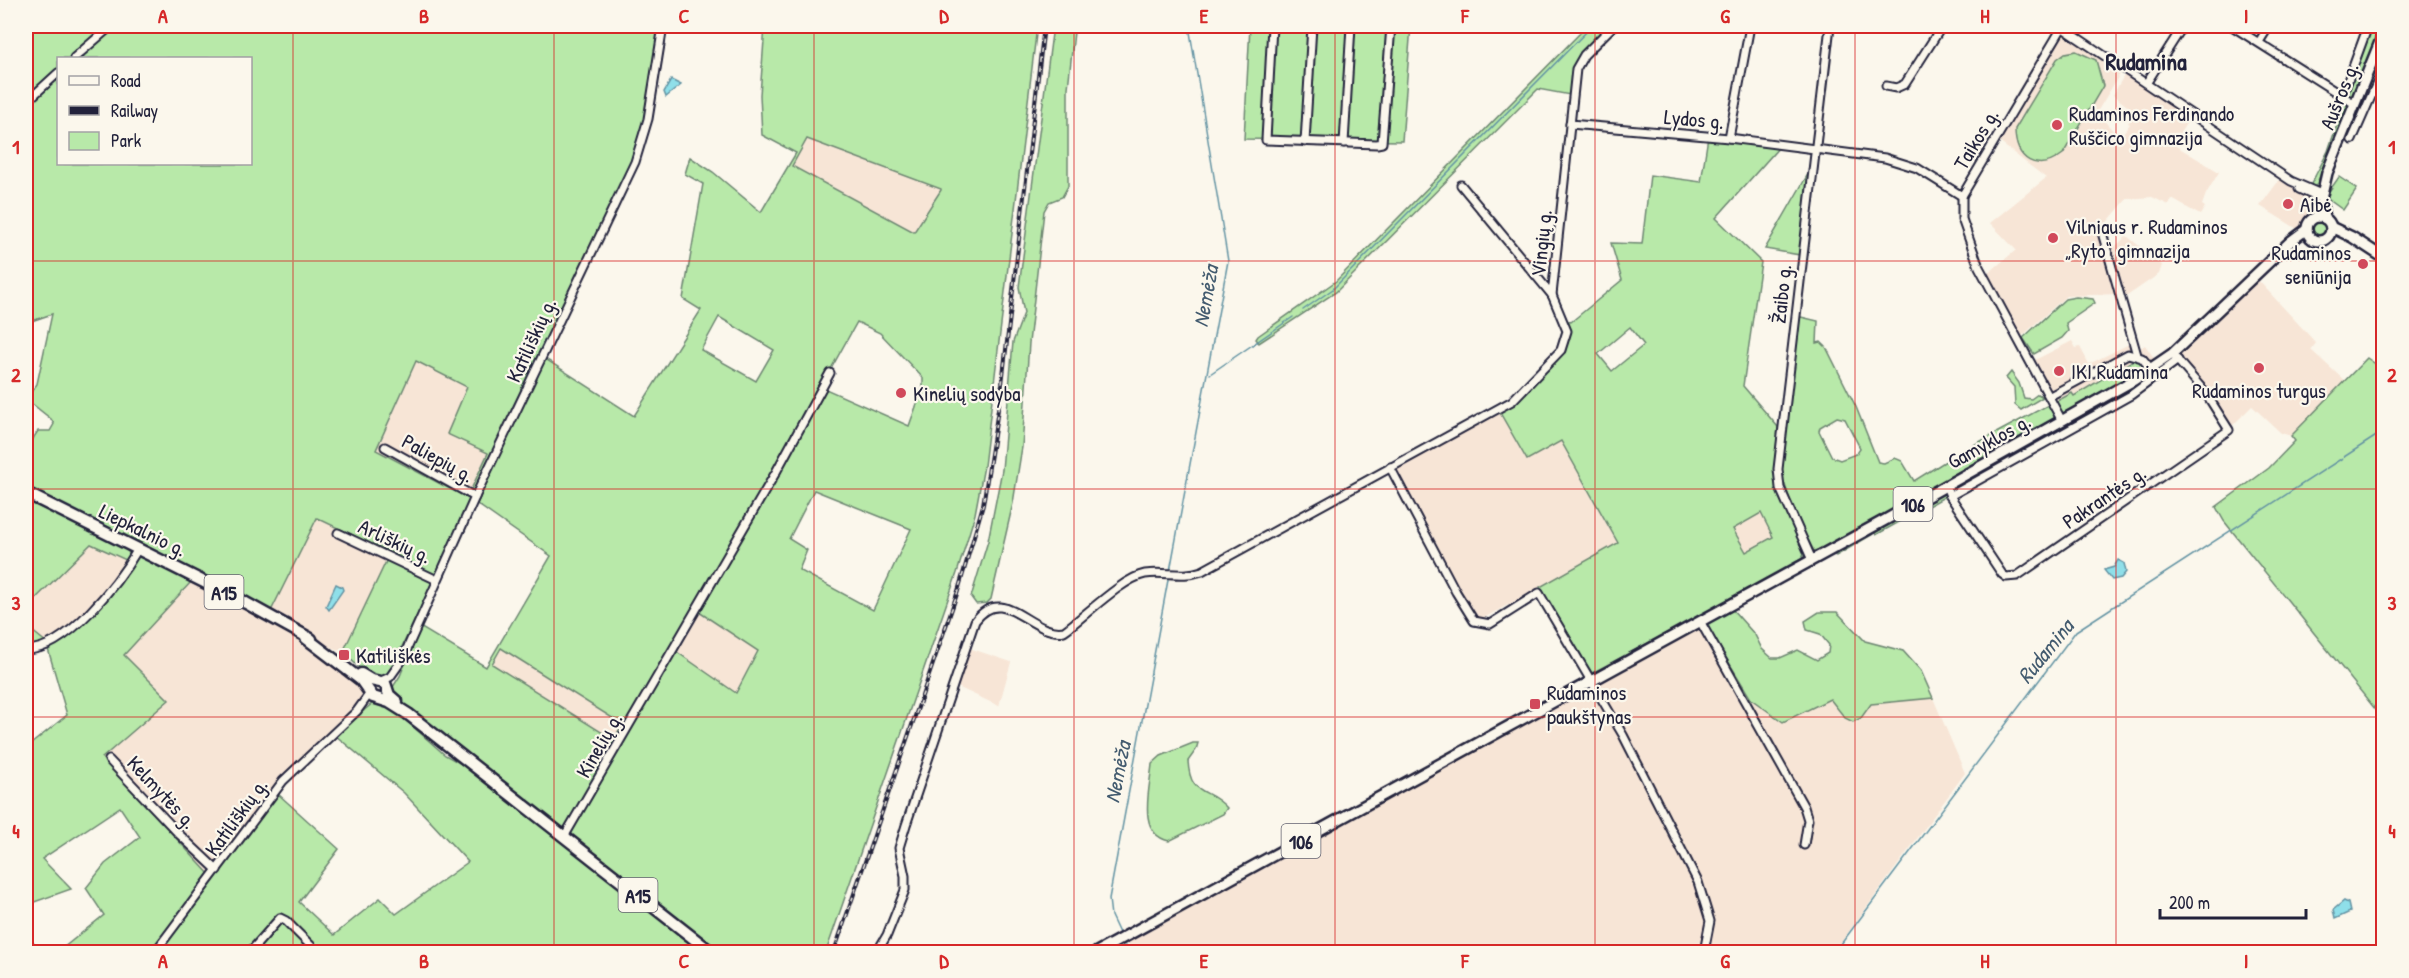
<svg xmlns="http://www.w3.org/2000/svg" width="2409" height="978" font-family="'Patrick Hand',sans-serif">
<rect width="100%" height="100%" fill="#fbf7ec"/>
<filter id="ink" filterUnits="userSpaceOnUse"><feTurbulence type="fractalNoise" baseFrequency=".0167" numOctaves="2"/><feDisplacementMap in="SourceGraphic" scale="12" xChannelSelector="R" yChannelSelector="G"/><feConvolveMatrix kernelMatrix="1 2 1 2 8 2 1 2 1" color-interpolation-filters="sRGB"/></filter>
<g filter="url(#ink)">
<g fill="#f7e5d6">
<path d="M2066,33l57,36 -26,43 22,26 11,-14 -2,-1 7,-11 -22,-17 13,-23 65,44 -18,28 46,28 -13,22 -4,11 3,2 -5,8 -28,-16 -3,6 -17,-8 -25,2 -29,34 19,61 -51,2 -45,41 -35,-62 30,-25 -26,-27 56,-45 -48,-37 63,-107z"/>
<path d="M807,139l135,50 -28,43 -122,-66z"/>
<path d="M2280,179l29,20 1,9 -11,22 -39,-24z"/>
<path d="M2127,236l35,29 -3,9 -32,22 -4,-2 -13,-43z"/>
<path d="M2258,280l58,63 -5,7 34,31 -54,55 -10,-3 -29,-27 -20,20 -54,-71z"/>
<path d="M2072,341l4,7 4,-1 9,17 46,-23 4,8 6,-4 11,16 -13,8 -8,-10 -61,37 -2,-3 -17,9 -22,-41z"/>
<path d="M416,361l52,26 20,66 -21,45 -91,-48z"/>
<path d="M1499,411l62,30 57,103 -136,75 -8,-4 -79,-146z"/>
<path d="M1761,513l13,23 -28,16 -13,-23z"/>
<path d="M317,518l74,35 -48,99 -20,-8 -52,-33z"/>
<path d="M91,544l37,17 -45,60 -35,28 -1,-6 -21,-17v-18z"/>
<path d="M191,582l60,30 65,38 46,34 6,9 -12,15 -73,69 -72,99 -109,-118 67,-58 -45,-45z"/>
<path d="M700,612l58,39 -22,42 -59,-41z"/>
<path d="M1705,623l46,76h79l15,19h16l10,-14 62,-6 32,75 -131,179h-703l-5,-12z"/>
<path d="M963,646l48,16 -12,44 -48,-22z"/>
<path d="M501,648l121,76 -9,16 -121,-76z"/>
</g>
<g fill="#b8e9a9" stroke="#6d8672" stroke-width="1.5" fill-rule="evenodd">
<path d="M26,26h635l-17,97 -12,39 -243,512 -6,4 -18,-5 -22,-21 47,-99 -73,-35 -46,93 -245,-124c0,-20 -1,-39 12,-56h12l4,-7 -3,-5 -25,-20 11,-15 15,-70 -26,9zM58,58h192v106h-192zM416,361l51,26 -20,47 41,19 -21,45 -91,-48z"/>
<path d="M765,26h272l-53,440 -9,48 -18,59 -131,379h-105l-319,-249 -11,-13 9,-14 20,-49 66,40 65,-111 -74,-52 67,-146 90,58 67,-106 -18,-11 20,-115 -18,-10 5,-17 23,15 48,40 35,-59 -34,-18 -2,-40zM807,139l134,50v1l-27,42 -122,-66zM719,317l55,33 -18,31 -55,-31zM857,322l23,11 43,45v9l-14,39 -88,-39zM814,490l97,39 -38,81 -74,-40 8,-20 -18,-11zM699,612l59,39 -22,42 -59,-41zM501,648l121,76 -8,16 -122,-76z"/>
<path d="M1053,26h20l1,6 -6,56v98l-6,11 -13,5 -5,9 -15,132 -7,104 -9,56 -22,96 -4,4 -11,1 -5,-7 17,-56 14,-71 11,-128 11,-29 -5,-26z"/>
<path d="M1250,26h161l-9,115 -158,-2z"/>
<path d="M1587,26h23l-27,27 -13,42 -32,-6 -202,203 -77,51 -3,-4 2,-3 78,-55z"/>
<path d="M2371,26h11l-67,162 -5,-2 18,-35z"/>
<path d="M2076,51l20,9 7,26 -40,68c-26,20 -48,6 -48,-25l42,-70 8,-6z"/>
<path d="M1708,137l72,9 -64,72 45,44 -18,124 35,41 -3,46 30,79 -5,11 -208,110 -52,-86 78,-44 -57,-102 -34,19 -28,-49c18,-11 66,-52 70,-72 1,-6 -2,-13 -3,-19l5,2 51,-42 -11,-37 31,1 8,-69 51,7zM1630,327l14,18 -32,26 -14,-17zM1761,513l12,24 -27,15 -13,-23z"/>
<path d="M1808,174l-8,81 -35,-6z"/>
<path d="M2339,177l18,12 -14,21 -18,-13z"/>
<circle cx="2319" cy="229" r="9"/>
<path d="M2076,297l17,2 2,4 -29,20 2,8 -6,7 -28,16 -11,-16 42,-39z"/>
<path d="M1801,317l17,4 -1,22 4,-1 5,5 30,60 22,55 6,1 11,-5 7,3 12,20 43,-27 93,-50 5,16 -225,126 -16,5 -19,-36 -14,-42 16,-152zM1837,417l8,2 15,29 -4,6 -16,6 -8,-3 -13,-26 1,-4z"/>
<path d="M2367,358l17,12 -1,349 -159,-198 -8,-14 53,-39 26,-27 -4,-5z"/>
<path d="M2135,359l7,3 1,7 -81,46 -7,-13 17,-9 2,3z"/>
<path d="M2011,372l8,11 5,15 7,1 7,-5 5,3 -22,13 -6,-5 -1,-18 -8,-9z"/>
<path d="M2120,394l2,1 -1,4 -55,28 -1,-3z"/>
<path d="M2058,429l2,2 -50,31h-6l17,-13z"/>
<path d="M1942,492h4v4l-70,39 -2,-4z"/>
<path d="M27,501l97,46 5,6 -1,8 -37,-17 -65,64z"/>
<path d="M1873,534l-37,22 -5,-2 34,-19z"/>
<path d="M138,557h7l46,25 -67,73 45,45 -67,58 109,118 -59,76h-94l46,-37 -18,-27 19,-24 35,-27 -20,-30 -78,52 29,30 -45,16v-157l41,-33 -19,-66 35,-28z"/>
<path d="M1731,608l24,27 7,14 10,9h8l18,-8 19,10 11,-7 1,-8 -9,-11 -13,-4 -2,-9 14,-9h18l28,29 38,10 18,20 12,27 -62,6 -10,14 -8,4 -8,-4 -15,-19 -47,23 -32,-23 -46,-76z"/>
<path d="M26,626l21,17 -21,3z"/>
<path d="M374,702l12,1 59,52 20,11 237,186h-544l119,-159 62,56 -40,53 35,33 46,-37 16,16 72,-52 -64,-69 -69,-58z"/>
<path d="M1193,743h5l-2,7 -8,11c2,37 20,25 39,47l-4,6 -54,27c-33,-7 -19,-52 -17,-77l9,-8z"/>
</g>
<g fill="#8fdfe9" stroke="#6393a3" stroke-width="1.5">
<path d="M671,80l10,5 -15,12 -2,-5z"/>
<path d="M2118,560l6,3 2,9 -5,6 -9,2 -8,-10 10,-3z"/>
<path d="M336,584l6,3 1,3 -14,20 -3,-4z"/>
<path d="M2344,901l4,2 2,9 -15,7 -2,-9z"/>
</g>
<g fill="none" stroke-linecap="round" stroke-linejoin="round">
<g stroke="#6393a3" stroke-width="1.5">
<path d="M1303,310l30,-21 259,-263"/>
<path d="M1210,374l83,-57"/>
<path d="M1170,571l58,-310 -39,-235"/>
<path d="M1119,933l-8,-17 -2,-17 59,-319"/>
<path d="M1125,946l3,6"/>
<path d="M1835,952l241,-321 308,-200"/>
</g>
<g stroke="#22223b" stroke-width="11">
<g id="minor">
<path d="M1272,26l-6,114 111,4 5,-1 9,-117"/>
<path d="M2060,26l231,155 30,13"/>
<path d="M2232,26l123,78"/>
<path d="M2259,42l10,-16"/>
<path d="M74,58l37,-32"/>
<path d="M2147,82l36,-56"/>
<path d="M1886,86l10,2 9,-4 37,-58"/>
<path d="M2342,97l26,-71"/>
<path d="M26,99l8,-4 24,-22"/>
<path d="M1570,124l159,14 156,20 32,10 45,28 101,-170"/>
<path d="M1729,138l21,-112"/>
<path d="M2352,140l32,-73"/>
<path d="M1305,142l7,-116"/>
<path d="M1344,143l7,-117"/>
<path d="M2299,189l22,10"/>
<path d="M1962,196v23l17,48 83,154"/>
<path d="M2103,236l34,119"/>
<path d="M1552,295l24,-226 8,-14 29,-29"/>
<path d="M2050,396l78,-42 14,4 9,11"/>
<path d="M385,447l90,50"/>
<path d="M1390,467l66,125 18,29 16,3 49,-31 84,142 75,147 12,39 -6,31"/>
<path d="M1946,486l4,10 52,78 4,3 11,-1 212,-146 -24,-38 -33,-38"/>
<path d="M1950,496l181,-101 47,-35"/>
<path d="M338,533l99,47"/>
<path d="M1812,560l-32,-72 -2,-19 52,-443"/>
<path d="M1700,621l104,186 4,13 -4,25"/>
<path d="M26,650c41,0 92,-67 112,-101"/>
<path d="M381,681l9,-4 12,-17 73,-163 160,-335 13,-43 15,-93"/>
<path d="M109,760l71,75 37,35"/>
<path d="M564,837l212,-365 54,-99"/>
<path d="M26,939l7,13"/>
<path d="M155,952l128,-171 74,-70 13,-18"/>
<path d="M250,952l30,-34 6,3 31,31"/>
<path d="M877,952l10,-17 18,-45v-14l-6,-28 7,-23 69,-204c29,-39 56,16 89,10 20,-14 59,-53 81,-57 20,-3 37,4 57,-3l310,-170 49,-51 6,-19 -15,-36 -91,-110"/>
</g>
</g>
<g stroke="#22223b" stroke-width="14">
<g id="major">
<circle cx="2319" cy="229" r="12"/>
<path d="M2324,218l-3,-19 6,-26 57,-141"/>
<path d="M2331,227l21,10 32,21"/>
<path d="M1097,952l790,-433 247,-139 38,-26 119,-113 16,-12"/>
</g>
</g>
<g stroke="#22223b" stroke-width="15">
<g id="highway">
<path d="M26,493l220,110 65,36"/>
<path d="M306,638l55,42 12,17 16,5 19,12 303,238"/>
<path d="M361,674l10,6 14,3 4,12 8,7"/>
</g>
</g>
<use href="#minor" stroke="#fbf7ec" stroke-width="7"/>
<use href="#major" stroke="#fbf7ec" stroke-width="9"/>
<use href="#highway" stroke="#fbf7ec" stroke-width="10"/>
<g stroke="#22223b" stroke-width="4">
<path id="rail" d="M834,952l124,-361 25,-86 19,-121 42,-358"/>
</g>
<use href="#rail" stroke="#fbf7ec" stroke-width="1.5" stroke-dasharray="4.5" stroke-linecap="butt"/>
</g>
</g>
<path fill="none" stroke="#d62828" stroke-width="1.5" stroke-opacity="0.55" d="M293,26v926M554,26v926M814,26v926M1074,26v926M1335,26v926M1595,26v926M1855,26v926M2116,26v926M26,261h2358M26,489h2358M26,717h2358"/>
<g fill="#d1495b" stroke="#fbf7ec" stroke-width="2">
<circle cx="2057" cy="125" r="6"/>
<circle cx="2288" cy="204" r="6"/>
<circle cx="2053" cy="238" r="6"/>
<circle cx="2363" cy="264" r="6"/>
<circle cx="2259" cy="368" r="6"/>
<circle cx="2059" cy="371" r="6"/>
<circle cx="901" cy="393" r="6"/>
<rect x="338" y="649" width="12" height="12" rx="3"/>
<rect x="1529" y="698" width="12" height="12" rx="3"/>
</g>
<g text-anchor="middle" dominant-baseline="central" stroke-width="4.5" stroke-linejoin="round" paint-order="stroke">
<g fill="#fbf7ec" stroke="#636270" stroke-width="1.5">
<rect x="1893.5" y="487" width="39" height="34" rx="4.5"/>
<rect x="204.5" y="575" width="39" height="34" rx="4.5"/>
<rect x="1281.5" y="824" width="39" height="34" rx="4.5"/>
<rect x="618.5" y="878" width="39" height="34" rx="4.5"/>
</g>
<g font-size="20" font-weight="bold" fill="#22223b">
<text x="1913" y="504">106</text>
<text x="224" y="592">A15</text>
<text x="1301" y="841">106</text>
<text x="638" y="895">A15</text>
</g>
<g font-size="21" fill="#22223b" stroke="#fbf7ec">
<text transform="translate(2339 96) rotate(-68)">Aušros g.</text>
<text transform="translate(1694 119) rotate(5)">Lydos g.</text>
<text transform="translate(1976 139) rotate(-59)">Taikos g.</text>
<text transform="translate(1541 243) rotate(-84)">Vingių g.</text>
<text transform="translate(1781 294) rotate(-84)">Žaibo g.</text>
<text transform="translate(531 340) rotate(-65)">Katiliškių g.</text>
<text transform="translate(1989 441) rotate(-29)">Gamyklos g.</text>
<text transform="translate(438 458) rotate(29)">Paliepių g.</text>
<text transform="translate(2104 497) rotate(-34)">Pakrantės g.</text>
<text transform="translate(143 530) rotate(26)">Liepkalnio g.</text>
<text transform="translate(395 541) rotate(25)">Arliškių g.</text>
<text transform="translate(599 745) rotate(-60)">Kinelių g.</text>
<text transform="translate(162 792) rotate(47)">Kelmytės g.</text>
<text transform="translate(236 817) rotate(-54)">Katiliškių g.</text>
</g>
<g font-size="21" fill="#22223b" stroke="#fbf7ec" text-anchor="start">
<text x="2069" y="113">Rudaminos Ferdinando<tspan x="2069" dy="24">Ruščico gimnazija</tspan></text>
<text x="2300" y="204">Aibė</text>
<text x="2065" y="226">Vilniaus r. Rudaminos<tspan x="2065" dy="24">„Ryto“ gimnazija</tspan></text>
<text x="2351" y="252" text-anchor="end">Rudaminos<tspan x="2351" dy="24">seniūnija</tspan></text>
<text x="2071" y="371">IKI Rudamina</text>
<text x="2259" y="390" text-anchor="middle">Rudaminos turgus</text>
<text x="913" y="393">Kinelių sodyba</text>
<text x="356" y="655">Katiliškės</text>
<text x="1547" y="692">Rudaminos<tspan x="1547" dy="24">paukštynas</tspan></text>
</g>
<g font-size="22" font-style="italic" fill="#435b6f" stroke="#fbf7ec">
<text transform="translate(1205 296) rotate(-80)">Nemėža</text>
<text transform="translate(2045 651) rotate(-51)">Rudamina</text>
<text transform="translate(1117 772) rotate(-79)">Nemėža</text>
</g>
<g font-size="24" font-weight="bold" fill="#22223b" stroke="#fbf7ec">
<text x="2146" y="61">Rudamina</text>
</g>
</g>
<rect width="2409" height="978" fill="none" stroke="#fbf7ec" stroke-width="66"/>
<rect x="57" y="57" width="195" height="108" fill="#fbf7ec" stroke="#a4a2a5" stroke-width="1.5"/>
<rect x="69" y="76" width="30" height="9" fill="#fbf7ec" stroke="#a4a2a5" stroke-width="1.5"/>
<text x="111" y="87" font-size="18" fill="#22223b">Road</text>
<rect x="69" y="106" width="30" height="9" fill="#22223b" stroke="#a4a2a5" stroke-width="1.5"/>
<text x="111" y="117" font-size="18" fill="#22223b">Railway</text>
<rect x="69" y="132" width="30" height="18" fill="#b8e9a9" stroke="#a4a2a5" stroke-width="1.5"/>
<text x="111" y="147" font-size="18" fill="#22223b">Park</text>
<path d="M2160 909v9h146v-9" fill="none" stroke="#22223b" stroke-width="3"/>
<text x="2169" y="909" font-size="18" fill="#22223b" stroke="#fbf7ec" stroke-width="4.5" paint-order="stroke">200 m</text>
<rect x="33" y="33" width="2343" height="912" fill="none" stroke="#d62828" stroke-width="2"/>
<g font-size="20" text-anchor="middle" font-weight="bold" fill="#d62828">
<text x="163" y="23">A</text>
<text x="424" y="23">B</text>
<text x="684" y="23">C</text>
<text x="944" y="23">D</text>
<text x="1204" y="23">E</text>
<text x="1465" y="23">F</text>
<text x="1725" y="23">G</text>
<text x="1985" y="23">H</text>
<text x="2246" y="23">I</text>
<text x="16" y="154">1</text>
<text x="2392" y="154">1</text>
<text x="16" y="382">2</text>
<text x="2392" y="382">2</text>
<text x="16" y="610">3</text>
<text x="2392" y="610">3</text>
<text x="16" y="838">4</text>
<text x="2392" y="838">4</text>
<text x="163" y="968">A</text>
<text x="424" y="968">B</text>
<text x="684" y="968">C</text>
<text x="944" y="968">D</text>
<text x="1204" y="968">E</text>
<text x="1465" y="968">F</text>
<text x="1725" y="968">G</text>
<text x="1985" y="968">H</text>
<text x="2246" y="968">I</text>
</g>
</svg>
